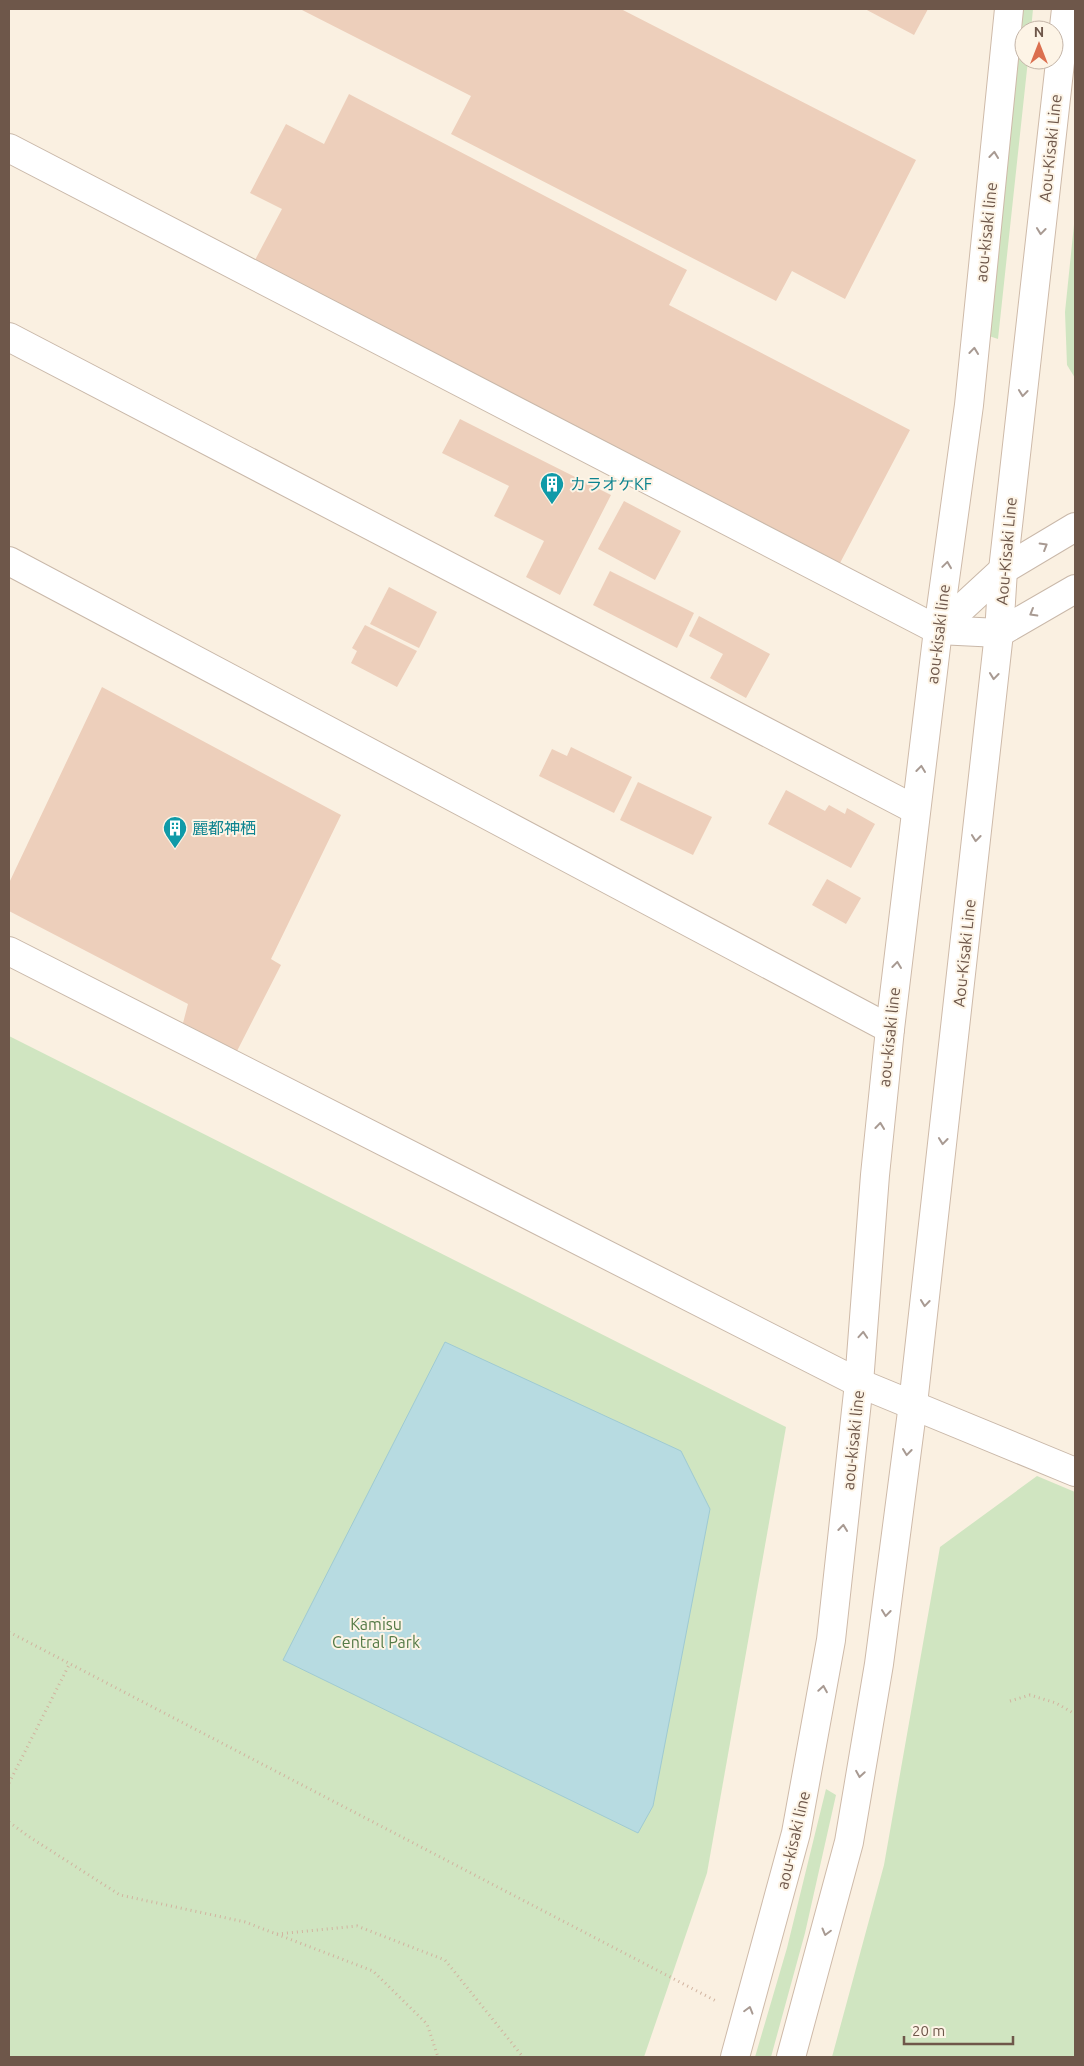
<svg xmlns="http://www.w3.org/2000/svg" width="1084" height="2066" font-family="Ubuntu,'Noto Sans JP',sans-serif">
<rect width="100%" height="100%" fill="#faf0e1"/>
<g fill="#d0e5c1">
<path d="M1010,9h23l-2,21h-7v30h4l-30,279 -21,-7z"/>
<path d="M1075,215v163l-8,-13 -2,-53z"/>
<path d="M9,1036l777,391 -79,446 -63,184h-635z"/>
<path d="M1037,1476l38,16v565h-243l52,-192 56,-318z"/>
<path d="M826,1789l10,6 -31,138 -34,124h-16l32,-109z"/>
</g>
<path fill="#b7dbe1" stroke="#9fcad2" d="M445,1342l236,109 29,58 -57,297 -15,27 -355,-173z"/>
<g fill="#edcfbb">
<path d="M300,9h321l295,151 -71,139 -53,-28 -16,30 -325,-167 20,-38z"/>
<path d="M865,9h63l-14,26z"/>
<path d="M349,94l338,176 -18,35 241,125 -70,133 -585,-303 27,-51 -32,-16 36,-69 38,20z"/>
<path d="M460,419l151,76 -51,100 -34,-18 18,-36 -50,-25 15,-30 -67,-33z"/>
<path d="M624,501l57,30 -26,49 -57,-31z"/>
<path d="M610,571l84,42 -17,35 -84,-43z"/>
<path d="M389,587l48,25 -18,36 -49,-24z"/>
<path d="M699,616l71,38 -24,44 -36,-20 13,-24 -34,-18z"/>
<path d="M365,625l52,26 -20,36 -46,-24 6,-12 -5,-3z"/>
<path d="M102,687l239,128 -70,144 10,6 -44,86 -54,-28 5,-19 -179,-93v-28z"/>
<path d="M571,747l61,30 -18,36 -75,-37 13,-27 15,7z"/>
<path d="M638,782l74,35 -19,38 -73,-35z"/>
<path d="M786,790l39,21 4,-6 16,9 2,-6 28,16 -24,44 -83,-44z"/>
<path d="M827,879l34,19 -15,26 -34,-19z"/>
</g>
<g fill="none" stroke-linecap="round" stroke-linejoin="round">
<g stroke="#c9b8a9" stroke-width="30">
<g id="minor">
<path d="M9,148l929,482"/>
<path d="M9,337l907,473"/>
<path d="M9,561l881,468"/>
<path d="M9,951l850,432"/>
</g>
</g>
<g stroke="#c9b8a9" stroke-width="30">
<g id="tertiary">
<path d="M938,630l65,-60 72,-43"/>
<path d="M938,630l61,3 76,-44"/>
<path d="M859,1383l216,89"/>
</g>
</g>
<g stroke="#cebaa9" stroke-width="30">
<g id="secondary">
<path d="M735,2057l61,-224 35,-193 28,-257 16,-208 15,-146 48,-399 31,-225 40,-396"/>
<path d="M791,2057l58,-215 30,-178 34,-260 86,-771 4,-63 63,-561"/>
</g>
</g>
<g stroke="#d1b39f" stroke-width="3" stroke-dasharray="1 4" stroke-linecap="butt">
<path d="M9,1632l709,370"/>
<path d="M1010,1701l20,-6 26,8 19,11"/>
<path d="M9,1783l61,-120"/>
<path d="M9,1822l19,14 92,59 125,27 128,49 54,53 11,33"/>
<path d="M277,1934l80,-8 88,34 78,97"/>
</g>
<use href="#minor" stroke="#fff" stroke-width="28"/>
<use href="#tertiary" stroke="#fff" stroke-width="28"/>
<use href="#secondary" stroke="#fff" stroke-width="28"/>
</g>
<defs><path id="oneway-chevron" d="M-2-3.5L2.5 0L-2 3.5" fill="none" stroke-width="1.6" stroke-linecap="round" stroke-linejoin="round" transform="scale(1.25)"/></defs>
<g stroke="#a89a92">
<use href="#oneway-chevron" transform="translate(994 155) rotate(-84)"/>
<use href="#oneway-chevron" transform="translate(1041 231) rotate(96)"/>
<use href="#oneway-chevron" transform="translate(974 351) rotate(-84)"/>
<use href="#oneway-chevron" transform="translate(1023 393) rotate(96)"/>
<use href="#oneway-chevron" transform="translate(1044 546) rotate(-31)"/>
<use href="#oneway-chevron" transform="translate(947 565) rotate(-82)"/>
<use href="#oneway-chevron" transform="translate(1033 613) rotate(150)"/>
<use href="#oneway-chevron" transform="translate(994 676) rotate(96)"/>
<use href="#oneway-chevron" transform="translate(921 769) rotate(-83)"/>
<use href="#oneway-chevron" transform="translate(976 838) rotate(96)"/>
<use href="#oneway-chevron" transform="translate(897 965) rotate(-83)"/>
<use href="#oneway-chevron" transform="translate(880 1126) rotate(-84)"/>
<use href="#oneway-chevron" transform="translate(943 1141) rotate(96)"/>
<use href="#oneway-chevron" transform="translate(925 1303) rotate(96)"/>
<use href="#oneway-chevron" transform="translate(863 1335) rotate(-86)"/>
<use href="#oneway-chevron" transform="translate(907 1452) rotate(97)"/>
<use href="#oneway-chevron" transform="translate(843 1528) rotate(-84)"/>
<use href="#oneway-chevron" transform="translate(886 1613) rotate(97)"/>
<use href="#oneway-chevron" transform="translate(823 1689) rotate(-81)"/>
<use href="#oneway-chevron" transform="translate(860 1774) rotate(99)"/>
<use href="#oneway-chevron" transform="translate(826 1932) rotate(105)"/>
<use href="#oneway-chevron" transform="translate(749 2010) rotate(-74)"/>
</g>
<defs>
<g id="building-pin" transform="scale(1.25)"><path d="M0 17L-7.5 6A9.5 9.5 0 1 1 7.5 6Z" fill="#0f9aa8" stroke="#fdf4e6"/><path d="M-4-6H4V6H1V3H-1V6H-4ZM-2.5-4.3h1.7v1.8h-1.7ZM.8-4.3h1.7v1.8H.8ZM-2.5-1h1.7V.8h-1.7ZM.8-1h1.7V.8H.8Z" fill="#fff"/></g>
</defs>
<g fill-rule="evenodd">
<use href="#building-pin" x="552" y="484"/>
<use href="#building-pin" x="175" y="828"/>
</g>
<g text-anchor="middle" dominant-baseline="central" stroke-width="4" stroke-linejoin="round" paint-order="stroke">
<g font-size="16" fill="#6e574a" stroke="#fdf4e6">
<text transform="translate(1050 148) rotate(-84)">Aou-Kisaki Line</text>
<text transform="translate(986 232) rotate(-84)">aou-kisaki line</text>
<text transform="translate(1006 551) rotate(-85)">Aou-Kisaki Line</text>
<text transform="translate(938 634) rotate(-83)">aou-kisaki line</text>
<text transform="translate(964 953) rotate(-84)">Aou-Kisaki Line</text>
<text transform="translate(889 1037) rotate(-84)">aou-kisaki line</text>
<text transform="translate(853 1440) rotate(-84)">aou-kisaki line</text>
<text transform="translate(793 1840) rotate(-77)">aou-kisaki line</text>
</g>
<g font-size="16" fill="#0d838f" stroke="#fdf4e6" text-anchor="start">
<text x="570" y="484">カラオケKF</text>
<text x="192" y="828">麗都神栖</text>
</g>
<g font-size="16" fill="#547a46" stroke="#fdf4e6">
<text x="376" y="1624">Kamisu<tspan x="376" dy="18">Central Park</tspan></text>
</g>
</g>
<rect width="1084" height="2066" fill="none" stroke="#6e574a" stroke-width="20"/>
<g transform="translate(1039 45)"><circle r="24" fill="#fdf4e6" stroke="#c4b5a8"/>
<path d="M0-4L9 19L0 12L-9 19Z" fill="#db6f4f"/>
<text y="-8" font-size="14" font-weight="bold" text-anchor="middle" fill="#6e574a">N</text>
</g>
<path d="M904 2036v8h109v-8" fill="none" stroke="#6e574a" stroke-width="2.5"/>
<text x="912" y="2036" font-size="15" fill="#6e574a" stroke="#fdf4e6" stroke-width="4" paint-order="stroke">20 m</text>
</svg>
